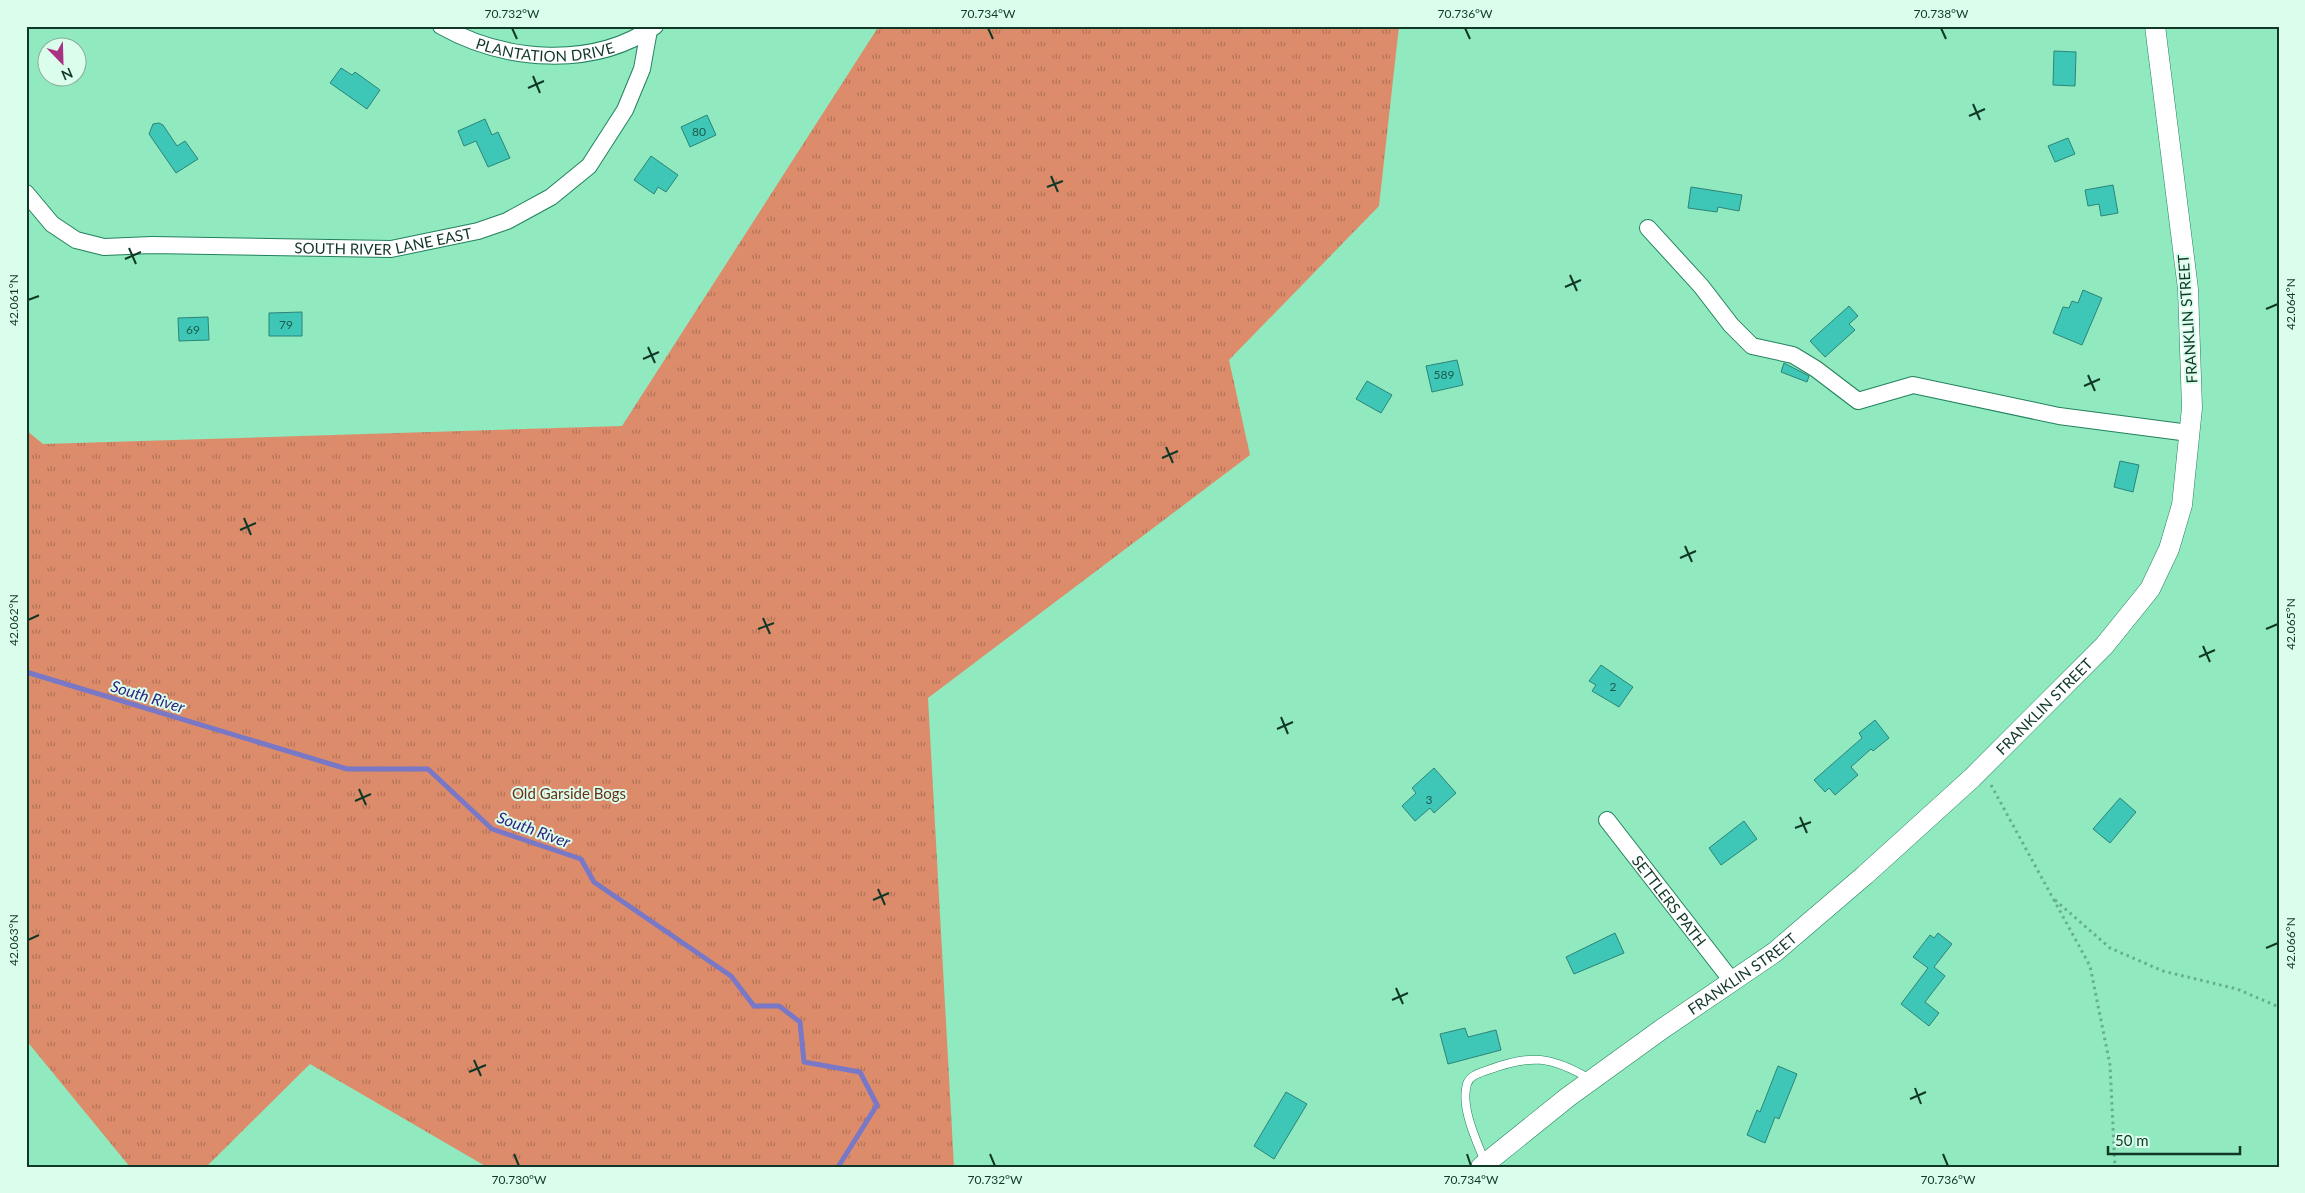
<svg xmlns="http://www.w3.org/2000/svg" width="2305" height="1193" font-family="Lato,sans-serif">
<defs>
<pattern id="park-tufts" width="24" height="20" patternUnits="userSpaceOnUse" patternTransform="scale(1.25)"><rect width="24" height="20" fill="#dd8c6b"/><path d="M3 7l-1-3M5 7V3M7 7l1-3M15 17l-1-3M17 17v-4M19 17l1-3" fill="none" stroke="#b27358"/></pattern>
</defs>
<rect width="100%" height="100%" fill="#90e9bf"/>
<path fill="url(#park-tufts)" d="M879,26h520l-20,180 -150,154 21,95 -322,243 26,469h-467l-177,-103 -104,103h-76l-104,-127v-610l17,14 579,-18z"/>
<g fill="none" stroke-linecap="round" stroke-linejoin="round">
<path stroke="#7978c6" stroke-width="5" d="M26,672l321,97h81l64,60 89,30 13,23 137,94 23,30h25l21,16 4,40 56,10 17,33 -39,62"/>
</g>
<g fill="#3ec7b6" stroke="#2d8478">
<path d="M2054,51l22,1 -1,34 -22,-1z"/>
<path d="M341,68l11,7 3,-3 25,18 -13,19 -37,-26z"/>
<path d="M707,115l9,20 -26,12 -9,-20z"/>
<path d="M485,119l7,16 6,-3 12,26 -22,9 -12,-26 -12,5 -6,-15z"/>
<path d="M159,123l4,2 14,21 8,-5 13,18 -22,14 -27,-39 4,-10z"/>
<path d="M2068,138l7,16 -20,8 -7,-16z"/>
<path d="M651,156l27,19 -12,17 -8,-5 -4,7 -20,-14z"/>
<path d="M2113,185l5,28 -17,3 -2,-12 -11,2 -3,-16z"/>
<path d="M1691,187l51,8 -3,16 -21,-4 -1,5 -29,-4z"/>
<path d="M2083,290l19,8 -20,47 -29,-12 10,-26 6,1 3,-7 6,2z"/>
<path d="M1849,306l9,10 -9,8 6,6 -30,27 -15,-16z"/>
<path d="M302,312v24h-33v-23z"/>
<path d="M208,317l1,23 -30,1 -1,-23z"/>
<path d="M1457,360l6,25 -31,7 -6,-26z"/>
<path d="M1784,363l25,13 -2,6 -26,-10z"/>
<path d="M1367,381l25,14 -11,18 -25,-14z"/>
<path d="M2120,461l19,4 -6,27 -19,-5z"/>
<path d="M1601,665l32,22 -14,20 -27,-16 4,-6 -7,-4z"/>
<path d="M1875,720l14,18 -16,13 -2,-2 -20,18 7,8 -23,20 -6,-7 -4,4 -11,-12 48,-42 -3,-5z"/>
<path d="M1434,768l22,25 -22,20 -4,-5 -15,13 -13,-15 14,-13 -4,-5z"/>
<path d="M2120,798l16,14 -26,31 -17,-14z"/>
<path d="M1744,821l13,18 -36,26 -12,-17z"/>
<path d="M1615,933l9,20 -50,21 -8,-17z"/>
<path d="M1938,933l14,11 -18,23 11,9 -20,26 14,11 -10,13 -28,-22 27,-36 -15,-11 17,-22 4,3z"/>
<path d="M1465,1028l3,9 28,-7 5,20 -53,14 -8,-30z"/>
<path d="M1778,1066l19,8 -18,45 -4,-2 -10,26 -18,-8 10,-25 3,2z"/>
<path d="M1286,1092l21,12 -33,55 -20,-13z"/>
</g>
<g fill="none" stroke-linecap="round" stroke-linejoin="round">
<g stroke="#22825d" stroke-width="9">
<path id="service" d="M1485,1162c-8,-20 -25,-55 -18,-78 3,-9 13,-11 21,-14 43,-16 63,-14 102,9"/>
</g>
<g stroke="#22825d" stroke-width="18">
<g id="minor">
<path id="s1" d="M441,26c64,36 152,43 214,0"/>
<path id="s2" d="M26,193l26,31 24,16 28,7 48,-2 239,4 87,-18 29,-10 44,-24 38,-31 36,-56 17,-41 7,-39"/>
<path d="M1648,228l53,58 30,39 21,21 41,9 23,14 42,32 55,-16 146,31 130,17"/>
<path id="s3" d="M1607,820l125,161"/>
</g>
</g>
<g stroke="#22825d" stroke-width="21">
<g id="tertiary">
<path id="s4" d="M1481,1167l87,-70 94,-68 113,-77 90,-77 107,-97 132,-132 46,-57 19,-40 13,-44 10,-97 -4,-119 -33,-263"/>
</g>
</g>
<g stroke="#66ae8d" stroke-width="3" stroke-dasharray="2.5 4" stroke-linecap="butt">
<path d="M1991,785l99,181 20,99 5,102"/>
<path d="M2055,900l55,48 53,23 74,18 42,18"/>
</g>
<use href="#service" stroke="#fff" stroke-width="8"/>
<use href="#minor" stroke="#fff" stroke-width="16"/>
<use href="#tertiary" stroke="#fff" stroke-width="20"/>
</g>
<path fill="none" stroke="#113727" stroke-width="2" d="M512,28l5,11M988,28l5,11M1465,28l5,11M1941,28l5,11M533,76l7,17M528,88l16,-7M1973,104l7,16M1969,116l16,-7M1051,176l7,16M1047,187l16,-6M129,248l7,16M125,259l16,-7M1570,275l7,16M1565,287l16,-7M28,300l11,-4M2266,309l12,-5M648,347l7,16M643,359l16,-7M2088,375l7,16M2084,386l16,-7M1166,447l7,16M1162,458l16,-7M244,518l7,17M240,530l16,-7M1685,546l7,16M1680,558l16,-7M763,618l7,16M28,620l11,-5M758,629l16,-6M2266,629l12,-5M2203,646l7,16M2199,657l16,-7M1281,717l7,17M1277,729l16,-7M359,789l7,16M355,801l16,-7M1800,817l7,16M1795,828l16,-6M878,889l7,16M873,900l16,-7M28,940l11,-5M2266,948l12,-5M1396,988l7,16M1392,1000l16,-7M474,1060l7,16M469,1072l17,-7M1915,1088l6,16M1910,1099l16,-7M514,1154l5,12M990,1154l5,12M1467,1154l4,12M1943,1154l5,12"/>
<g text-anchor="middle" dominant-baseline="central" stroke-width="4" stroke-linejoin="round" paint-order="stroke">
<g font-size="12" fill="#1c5b4b">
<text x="699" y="131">80</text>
<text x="286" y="324">79</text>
<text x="193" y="329">69</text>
<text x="1444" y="374">589</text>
<text x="1613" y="686">2</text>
<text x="1429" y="799">3</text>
</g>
<g font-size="15" fill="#113727" stroke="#dbfdec">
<text stroke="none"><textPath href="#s1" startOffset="109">PLANTATION DRIVE</textPath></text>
<text stroke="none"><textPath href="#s2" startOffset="378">SOUTH RIVER LANE EAST</textPath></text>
<text transform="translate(2187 319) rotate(-94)">FRANKLIN STREET</text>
<text stroke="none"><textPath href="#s4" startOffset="729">FRANKLIN STREET</textPath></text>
<text stroke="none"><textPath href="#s3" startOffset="102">SETTLERS PATH</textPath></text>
<text stroke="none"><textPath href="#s4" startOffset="325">FRANKLIN STREET</textPath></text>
</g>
<g font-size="15" fill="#683017" stroke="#dbfdec">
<text x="569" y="793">Old Garside Bogs</text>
</g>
<g font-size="16" font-style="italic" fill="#32227f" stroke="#dbfdec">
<text transform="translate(148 696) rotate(17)">South River</text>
<text transform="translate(534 829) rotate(20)">South River</text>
</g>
</g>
<rect width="2305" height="1193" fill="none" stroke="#dbfdec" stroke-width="55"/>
<g transform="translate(62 62) rotate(157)"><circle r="24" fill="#dbfdec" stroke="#8aae9d"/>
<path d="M0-4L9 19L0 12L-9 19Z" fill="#aa3084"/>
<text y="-8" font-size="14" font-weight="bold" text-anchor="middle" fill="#113727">N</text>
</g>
<path d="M2108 1146v8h132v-8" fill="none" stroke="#113727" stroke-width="2.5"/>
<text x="2115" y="1146" font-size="15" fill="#113727" stroke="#dbfdec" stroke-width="4" paint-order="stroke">50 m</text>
<rect x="28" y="28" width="2250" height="1138" fill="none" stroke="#113727" stroke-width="2"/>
<g font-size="12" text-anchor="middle" fill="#113727">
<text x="512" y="18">70.732°W</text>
<text x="988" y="18">70.734°W</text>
<text x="1465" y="18">70.736°W</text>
<text x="1941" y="18">70.738°W</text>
<text transform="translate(14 300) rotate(-90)" y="4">42.061°N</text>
<text transform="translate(2291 304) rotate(-90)" y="4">42.064°N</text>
<text transform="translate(14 620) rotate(-90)" y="4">42.062°N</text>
<text transform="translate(2291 624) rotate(-90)" y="4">42.065°N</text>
<text transform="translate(14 940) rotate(-90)" y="4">42.063°N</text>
<text transform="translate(2291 943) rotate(-90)" y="4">42.066°N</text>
<text x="519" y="1184">70.730°W</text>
<text x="995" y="1184">70.732°W</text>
<text x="1471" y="1184">70.734°W</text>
<text x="1948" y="1184">70.736°W</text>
</g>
</svg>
